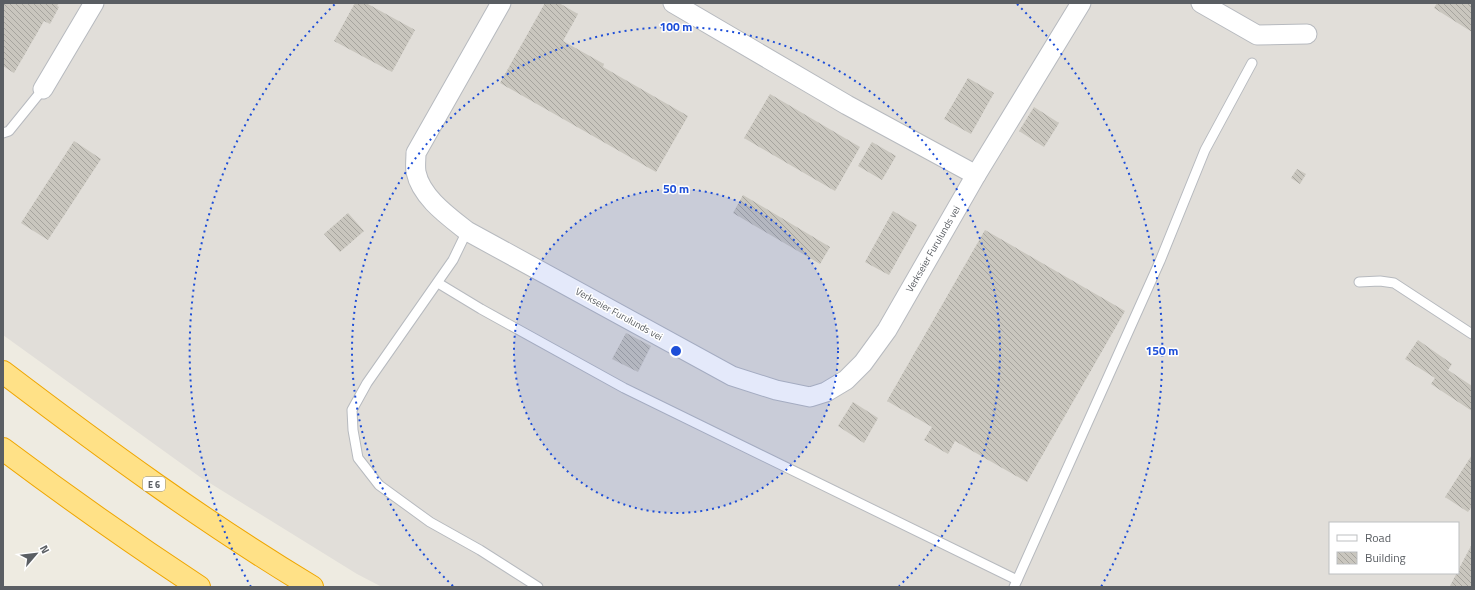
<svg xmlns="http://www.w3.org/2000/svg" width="1475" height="590" font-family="'Titillium Web',sans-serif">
<defs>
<pattern id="building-back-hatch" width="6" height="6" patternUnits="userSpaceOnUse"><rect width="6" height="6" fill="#c9c6be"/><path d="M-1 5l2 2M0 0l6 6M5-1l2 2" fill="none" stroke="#a6a49e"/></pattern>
</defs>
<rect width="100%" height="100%" fill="#eeebe1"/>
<path fill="#e1ded9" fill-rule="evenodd" d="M3,3h1469v584h-1090l-25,-13 -157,-97 -197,-142zM1330,523h128v50h-128z"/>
<g fill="url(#building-back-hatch)">
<path d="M3,3h56l-2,3 2,1 -9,17 -6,-3 -30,52 -11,-7z"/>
<path d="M355,3h11l49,27 -23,42 -58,-31z"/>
<path d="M545,3h14l19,11 -15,27 41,23 -1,3 85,49 -32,56 -156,-89z"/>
<path d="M1437,3h35v29l-38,-24z"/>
<path d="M968,78l26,15 -23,41 -27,-15z"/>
<path d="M770,94l90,53 -25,44 -91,-53z"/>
<path d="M1034,107l25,16 -15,24 -25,-16z"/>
<path d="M74,141l27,18 -53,81 -27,-17z"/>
<path d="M872,142l24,14 -14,24 -24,-14z"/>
<path d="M1297,169l9,5 -6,10 -9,-6z"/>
<path d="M743,195l87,52 -10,17 -87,-51z"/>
<path d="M893,211l24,14 -28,50 -24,-13z"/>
<path d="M348,213l16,18 -24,21 -16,-18z"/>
<path d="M985,230l140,81 -98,171 -72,-41 -7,13 -24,-14 8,-13 -45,-26z"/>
<path d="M626,333l25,13 -13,26 -26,-13z"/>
<path d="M1418,340l34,24 -4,6 24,16v25l-41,-27 4,-6 -30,-19z"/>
<path d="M853,402l25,16 -14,25 -26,-17z"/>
<path d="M1472,455v51l-4,6 -23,-15z"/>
<path d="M1472,544v43h-21l-1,-1z"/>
</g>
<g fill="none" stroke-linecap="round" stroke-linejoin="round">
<g stroke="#b7babf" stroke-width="11">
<g id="lane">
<path d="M3,133l6,-2 34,-42"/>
<path d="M467,231l-14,29 -86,123 -15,27 1,20 5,28 21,27 51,37 50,28 58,37"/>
<path d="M1359,282l21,-1 14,2 78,51"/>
<path d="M438,283l43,26 143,79 393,192"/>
<path d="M1014,587l146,-326 45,-111 47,-87"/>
</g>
</g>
<g stroke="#b7babf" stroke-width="21">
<g id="street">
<path d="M501,3l-85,150c0,6 -1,13 0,19 5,25 32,44 51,59l265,145 44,14 34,7 16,-5 20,-12 17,-17 24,-33 89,-155 105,-172"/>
<path d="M673,3l174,102 129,70"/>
<path d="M1201,3l56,32 50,-1"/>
<path d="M43,89l51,-86"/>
</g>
</g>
<g stroke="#efa600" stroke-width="24">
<g id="highway">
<path d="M3,372c100,76 201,150 309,215"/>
<path d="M3,449c64,48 129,94 196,138"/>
</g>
</g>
<use href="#lane" stroke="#fff" stroke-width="9"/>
<use href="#street" stroke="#fff" stroke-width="19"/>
<use href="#highway" stroke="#ffe187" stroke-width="22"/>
</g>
<circle cx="676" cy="351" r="162" fill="#1d4ed8" fill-opacity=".12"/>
<g fill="none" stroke="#1d4ed8" stroke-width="2" stroke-dasharray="2 4">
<circle cx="676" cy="351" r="162"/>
<path d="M453 586A324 324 0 1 1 899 586"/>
<path d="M251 587A486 486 0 0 1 335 4M1017 4A486 486 0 0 1 1101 587"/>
</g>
<g text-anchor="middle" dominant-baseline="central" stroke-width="3" stroke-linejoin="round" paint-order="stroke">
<rect fill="#fff" stroke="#8c8e92" stroke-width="1" x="143" y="477" width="22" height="14" rx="3"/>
<g font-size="9" font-weight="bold" fill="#5a5e63">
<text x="154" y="484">E 6</text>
</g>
<g font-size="10" fill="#5a5e63" stroke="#fff">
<text transform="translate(933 249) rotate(-60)">Verkseier Furulunds vei</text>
<text transform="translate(619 314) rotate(29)">Verkseier Furulunds vei</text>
</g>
</g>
<circle cx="676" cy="351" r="6" fill="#1d4ed8" stroke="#fff" stroke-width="2"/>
<g font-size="12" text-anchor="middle" font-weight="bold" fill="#1d4ed8" stroke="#fff" stroke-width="3" stroke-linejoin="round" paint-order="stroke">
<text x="676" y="31">100 m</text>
<text x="676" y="193">50 m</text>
<text x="1162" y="355">150 m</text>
</g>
<rect width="1475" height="590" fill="none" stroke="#5a5e63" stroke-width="8"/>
<rect x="1329" y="522" width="130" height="52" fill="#ffffff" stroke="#bdbfc1"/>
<rect x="1337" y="535" width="20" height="6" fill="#ffffff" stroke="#bdbfc1"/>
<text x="1365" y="542" font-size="12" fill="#5a5e63">Road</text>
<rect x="1337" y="552" width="20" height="12" fill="url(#building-back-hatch)" stroke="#bdbfc1"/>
<text x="1365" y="562" font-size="12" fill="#5a5e63">Building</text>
<g transform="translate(36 554) rotate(62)" stroke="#ffffff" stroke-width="3" paint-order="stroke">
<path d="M0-3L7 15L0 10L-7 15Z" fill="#5a5e63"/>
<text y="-6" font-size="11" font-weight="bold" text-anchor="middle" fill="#5a5e63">N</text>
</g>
</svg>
